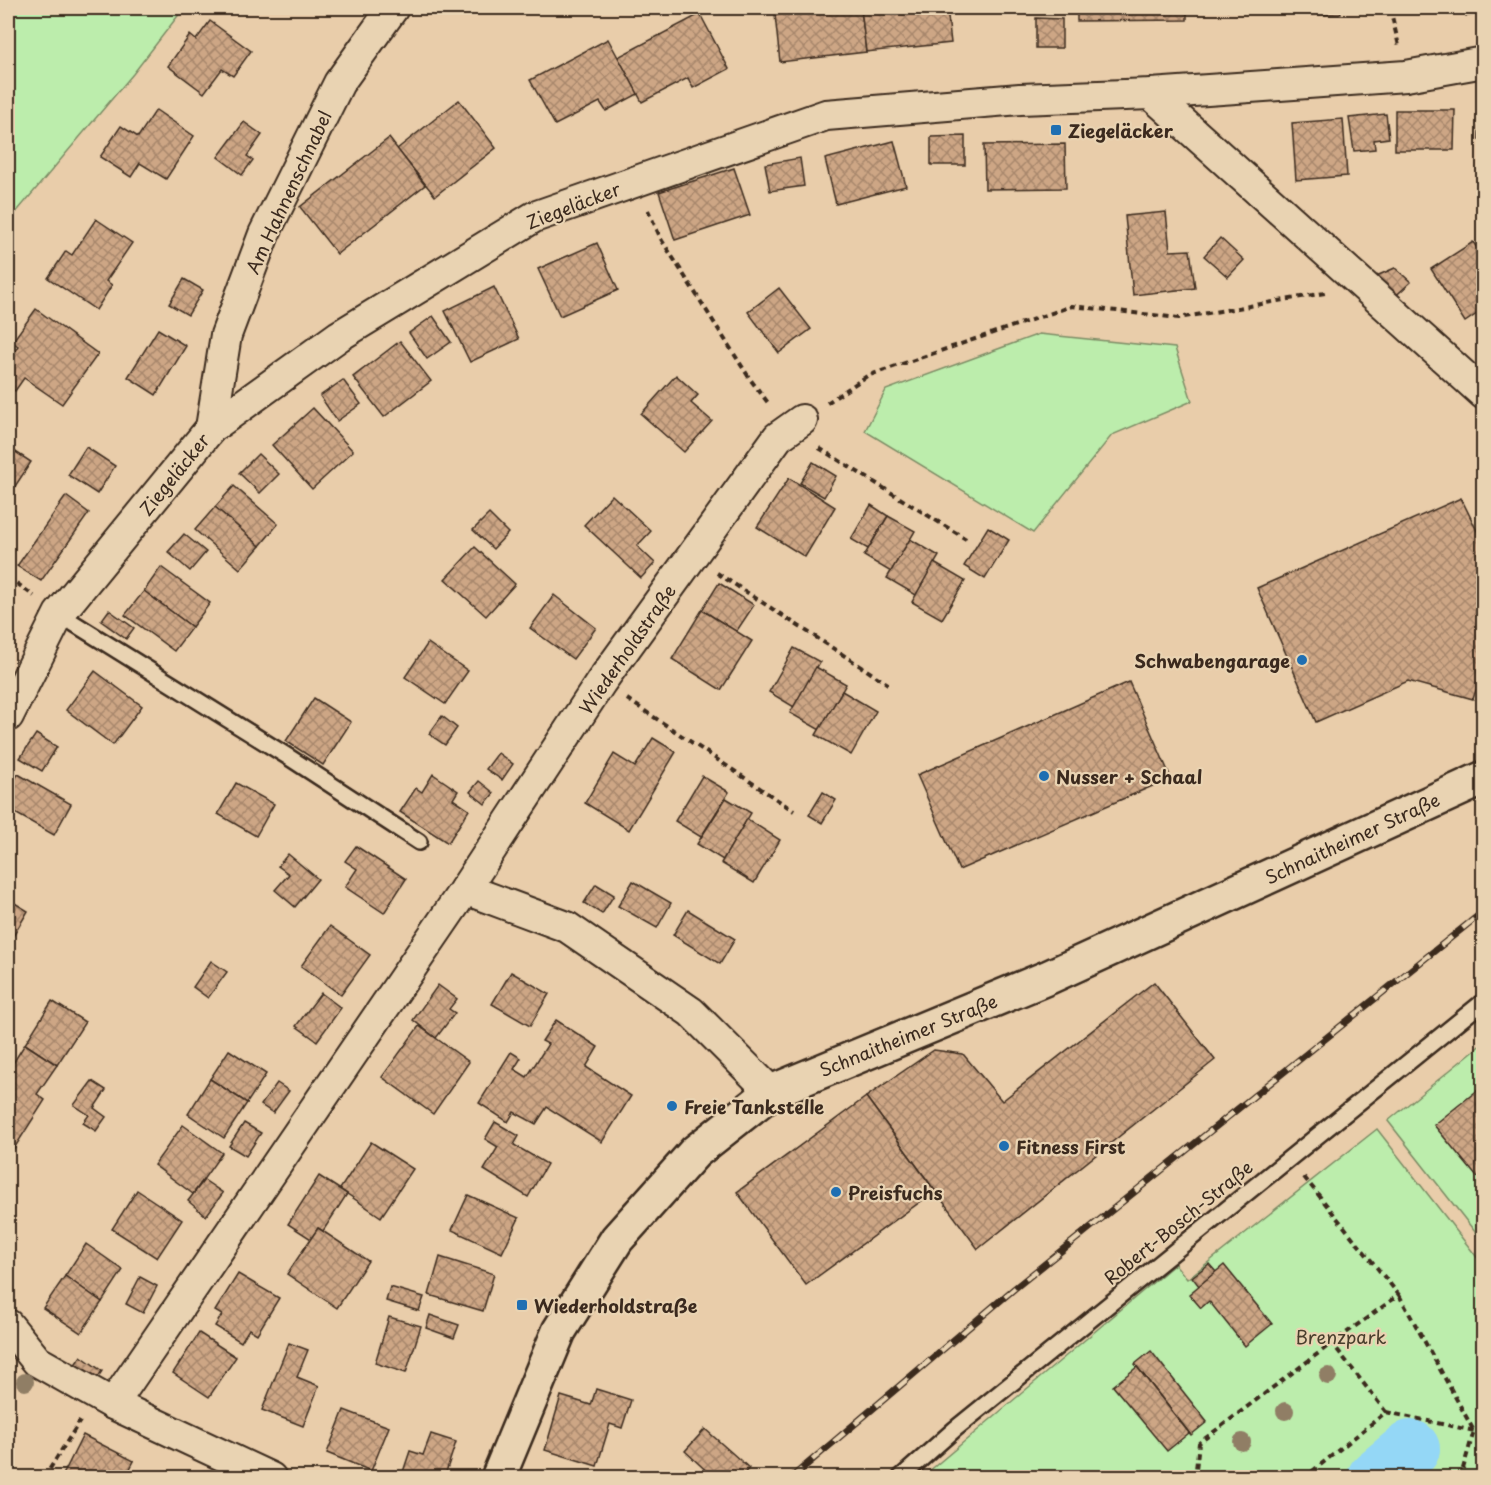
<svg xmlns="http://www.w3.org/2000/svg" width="1491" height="1485" font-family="'Playpen Sans',sans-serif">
<defs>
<pattern id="building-cross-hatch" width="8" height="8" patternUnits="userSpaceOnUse" patternTransform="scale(1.5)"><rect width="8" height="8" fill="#cda685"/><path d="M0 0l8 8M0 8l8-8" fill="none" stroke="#a8876c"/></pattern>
</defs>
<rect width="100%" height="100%" fill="#e9cdaa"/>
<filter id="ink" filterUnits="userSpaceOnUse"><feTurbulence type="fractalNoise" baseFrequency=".0167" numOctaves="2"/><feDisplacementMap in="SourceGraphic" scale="12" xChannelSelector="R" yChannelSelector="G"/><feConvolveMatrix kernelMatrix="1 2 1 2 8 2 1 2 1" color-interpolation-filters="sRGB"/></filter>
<g filter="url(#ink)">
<g fill="#bcedac" stroke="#7c8c65" stroke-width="1.5">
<path d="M8,8h176l-51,66 -125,148z"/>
<path d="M1039,334l136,14 17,53 -80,34 -79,98 -168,-102 21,-41z"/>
<path d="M1483,1043v199l-95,-121z"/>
<path d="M1377,1129l106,136v212l-562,1 254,-214 12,15z"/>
</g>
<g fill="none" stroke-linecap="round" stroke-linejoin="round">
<path stroke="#94d7f6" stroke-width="58" d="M1376,1478l35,-29"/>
</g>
<g fill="url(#building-cross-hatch)" stroke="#3b2a1e" stroke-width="1.5">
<path d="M846,8h15l5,44 -86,10 -5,-47z"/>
<path d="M861,8h86l4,35 -85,9z"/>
<path d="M1077,8h110v12l-110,1z"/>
<path d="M1220,8h120l1,6 -46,1v-7l-75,2z"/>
<path d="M1464,8h20v6l-18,2z"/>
<path d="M700,14l29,55 -36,19 -5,-10 -46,24 -24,-45z"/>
<path d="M1036,18l26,1v29h-26z"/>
<path d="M210,21l41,30 -18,25 -11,-7 -18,24 -36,-27 22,-31 6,5z"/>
<path d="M608,39l30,55 -32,17 -6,-9 -45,23 -25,-45z"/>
<path d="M1480,94h4v45h-5z"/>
<path d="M459,100l37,48 -61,48 -38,-47z"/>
<path d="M156,110l38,26 -28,43 -26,-16 -9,14 -31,-20 21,-31 17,11z"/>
<path d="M1395,110h60l-1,40h-59z"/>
<path d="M1386,114l3,24 -15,2 1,9 -21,2 -5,-33z"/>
<path d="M1343,119l4,57 -51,4 -4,-57z"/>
<path d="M244,122l18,13 -15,21 6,4 -11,15 -24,-18z"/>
<path d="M965,136v29h-34v-28z"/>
<path d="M389,138l36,47 -88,69 -37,-47z"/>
<path d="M894,141l12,45 -70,18 -11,-45z"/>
<path d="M1065,144l1,44 -81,1 -1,-44z"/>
<path d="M800,158l4,28 -34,5 -5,-27z"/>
<path d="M734,168l16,47 -75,25 -16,-48z"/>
<path d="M1166,212l4,39 20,-1 5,38 -62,7 -8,-79z"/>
<path d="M96,219l36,24 -26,38 6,4 -16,25 -48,-32 18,-27 6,4z"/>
<path d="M1220,238l24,22 -16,17 -24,-21z"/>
<path d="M1473,242l11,16v51l-19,13 -34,-53z"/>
<path d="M597,243l21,47 -58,26 -22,-47z"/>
<path d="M1395,268l16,14 -21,19 -23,-21z"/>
<path d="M184,279l19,11 -15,25 -19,-11z"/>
<path d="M494,287l25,52 -49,23 -25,-51z"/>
<path d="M779,288l32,41 -32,24 -31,-41z"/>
<path d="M36,309l62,45 -36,50 -38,-26 -9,13 -7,-5v-25l10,-15 -6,-4z"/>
<path d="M433,316l18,26 -24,17 -18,-26z"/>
<path d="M158,329l28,17 -30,49 -28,-18z"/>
<path d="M400,341l31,40 -47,36 -31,-40z"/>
<path d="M676,375l22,20 -7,8 21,18 -28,31 -43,-38z"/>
<path d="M343,380l18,24 -24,17 -17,-25z"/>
<path d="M313,408l40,43 -41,38 -40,-44z"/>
<path d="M8,447l23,15 -23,35z"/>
<path d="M86,447l29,19 -18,28 -29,-19z"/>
<path d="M258,454l21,20 -19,19 -21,-20z"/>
<path d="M813,462l23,14 -12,21 -24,-14z"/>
<path d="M789,478l46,29 -30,50 -48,-30z"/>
<path d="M234,486l44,38 -18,22 -45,-39z"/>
<path d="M612,495l39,36 -14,15 18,17 -14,15 -57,-53z"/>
<path d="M66,496l23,17 -48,68 -24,-15z"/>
<path d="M1461,498l23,47v122l-11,32 -65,-18 -92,41 -59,-134z"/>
<path d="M871,505l17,11 -20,33 -17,-10z"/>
<path d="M215,507l45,39 -20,23 -45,-39z"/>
<path d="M489,514l19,19 -15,16 -20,-19z"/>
<path d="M888,516l27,15 -24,41 -27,-16z"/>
<path d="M988,527l21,13 -24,39 -21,-13z"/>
<path d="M184,534l22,18 -16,19 -22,-19z"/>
<path d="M910,539l29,17 -23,39 -29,-17z"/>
<path d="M475,547l40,37 -29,32 -41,-37z"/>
<path d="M934,563l31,18 -23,38 -30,-17z"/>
<path d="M161,567l49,36 -18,24 -48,-36z"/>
<path d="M719,583l35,22 -18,27 -34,-22z"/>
<path d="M144,591l48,36 -18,24 -49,-36z"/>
<path d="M554,595l42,33 -23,31 -43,-31z"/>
<path d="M109,610l25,18 -8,11 -25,-18z"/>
<path d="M702,610l50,31 -31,49 -49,-31z"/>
<path d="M428,643l40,28 -23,33 -40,-27z"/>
<path d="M794,648l26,14 -26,45 -25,-15z"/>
<path d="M816,667l30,17 -26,46 -30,-17z"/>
<path d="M95,671l47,35 -29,39 -47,-35z"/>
<path d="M1129,682l42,96 -212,92 -42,-95z"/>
<path d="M842,691l34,20 -25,44 -35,-20z"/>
<path d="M314,698l37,24 -28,43 -37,-24z"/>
<path d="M442,716l15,12 -12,17 -16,-11z"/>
<path d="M36,734l21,13 -15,24 -22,-13z"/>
<path d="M653,738l23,14 -47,78 -44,-27 29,-49 21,13z"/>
<path d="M498,753l15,11 -11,16 -16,-11z"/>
<path d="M18,774l53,30 -17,31 -46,-26v-16z"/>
<path d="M433,774l25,17 -5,8 16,11 -21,33 -48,-31 16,-24 6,4z"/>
<path d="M702,776l27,16 -28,45 -26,-16z"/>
<path d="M479,781l15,12 -9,11 -15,-12z"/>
<path d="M236,783l38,21 -18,32 -38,-22z"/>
<path d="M823,792l13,8 -14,23 -13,-8z"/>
<path d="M726,798l25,15 -28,47 -26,-16z"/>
<path d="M747,819l33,21 -26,43 -33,-20z"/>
<path d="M356,846l50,33 -22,34 -39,-26 12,-18 -12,-8z"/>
<path d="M288,854l30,25 -23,28 -20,-17 14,-16 -11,-8z"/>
<path d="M633,881l38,22 -14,25 -39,-22z"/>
<path d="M596,884l18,11 -12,19 -18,-11z"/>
<path d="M8,899l20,12 -20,34z"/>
<path d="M688,910l47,29 -15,25 -47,-29z"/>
<path d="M330,926l40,29 -29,40 -40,-29z"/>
<path d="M211,961l16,11 -19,26 -15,-11z"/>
<path d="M511,972l38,22 -19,32 -38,-22z"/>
<path d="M1154,982l61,78 -237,189 -112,-152 68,-47 29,4 39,47z"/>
<path d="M438,985l19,14 -8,10 6,4 -19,25 -23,-18z"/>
<path d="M321,993l20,15 -24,33 -21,-15z"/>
<path d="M52,1001l33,21 -28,43 -32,-21z"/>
<path d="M556,1020l42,27 -12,20 45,29 -29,46 -55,-35 -11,17 -22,-12 -6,10 -29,-19 32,-51 10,6 -7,11 13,8 21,-33 -6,-3z"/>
<path d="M419,1026l50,36 -36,52 -51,-37z"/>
<path d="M25,1044l32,21 -20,29 8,6 -37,58v-87z"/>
<path d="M229,1050l37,24 -19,29 -37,-24z"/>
<path d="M210,1079l37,24 -23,35 -36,-24z"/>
<path d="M92,1081l14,9 -12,18 12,9 -10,14 -13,-8 6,-8 -15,-10z"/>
<path d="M277,1083l12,8 -16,22 -12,-8z"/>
<path d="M1484,1085v87l-7,5 -43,-52z"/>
<path d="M866,1097l69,94 -129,94 -69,-93z"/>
<path d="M495,1122l24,14 -5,9 33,19 -19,33 -44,-27 14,-23 -13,-8z"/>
<path d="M244,1123l17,10 -15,23 -17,-10z"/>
<path d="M183,1125l39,28 -29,41 -39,-29z"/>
<path d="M371,1142l42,27 -32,48 -41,-28z"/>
<path d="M319,1176l28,18 -24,37 -5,-3 -7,11 -23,-15z"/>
<path d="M204,1180l19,13 -17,23 -18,-15z"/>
<path d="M137,1190l45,30 -25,38 -45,-29z"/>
<path d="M468,1195l51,23 -17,35 -50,-23z"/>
<path d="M318,1228l50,33 -31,47 -50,-34z"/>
<path d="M86,1244l37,26 -21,32 -37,-26z"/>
<path d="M440,1257l54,17 -11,37 -54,-16z"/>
<path d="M1209,1264l7,8 -17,14 -7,-9z"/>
<path d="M1224,1265l48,59 -27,22 -36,-45 -8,7 -12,-14z"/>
<path d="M238,1274l41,24 -22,36 -8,-5 -8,13 -26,-16 7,-11 -7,-4z"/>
<path d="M65,1276l37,26 -21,31 -38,-25z"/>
<path d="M140,1277l17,9 -14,27 -17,-9z"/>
<path d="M390,1287l34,10 -5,14 -33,-10z"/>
<path d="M430,1315l29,10 -5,13 -28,-10z"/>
<path d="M389,1317l32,9 -15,47 -31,-10z"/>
<path d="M199,1333l37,24 -27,40 -36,-24z"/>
<path d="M289,1343l19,7 -11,27 22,9 -16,40 -41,-16z"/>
<path d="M1151,1351l56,71 -16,13 -56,-71z"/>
<path d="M81,1356l21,15 -9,14 -22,-15z"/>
<path d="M1137,1367l52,66 -22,18 -54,-65z"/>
<path d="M596,1389l35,11 -9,28 -12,-4 -13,42 -52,-16 16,-54 30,9z"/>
<path d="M344,1410l45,17 -18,44 -44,-18z"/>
<path d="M705,1429l44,39 -9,10h-26l-29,-27z"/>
<path d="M431,1434l25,8 -12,36h-43l9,-27 13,4z"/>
<path d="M83,1435l51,26 -9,17h-57l-5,-3z"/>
</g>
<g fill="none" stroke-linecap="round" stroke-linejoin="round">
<g stroke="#3b2a1e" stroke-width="20">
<g id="lane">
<path d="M59,614l228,142 132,86"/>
<path d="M900,1478l55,-49 529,-428"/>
</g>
</g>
<g stroke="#3b2a1e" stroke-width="34">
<g id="street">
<path d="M1151,94l333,300"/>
<path d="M211,428l15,-93 38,-101 75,-151 54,-75"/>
<path d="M8,716l51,-102 152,-186 128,-92 195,-119 292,-102 194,-16 131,-5 255,-18 78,-14"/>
<path d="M465,889l102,38 124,85 80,80"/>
<path d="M8,1325l29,36 76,43"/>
<path d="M271,1478l-158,-74 352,-515 136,-207 177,-245 24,-17"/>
</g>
</g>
<g stroke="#3b2a1e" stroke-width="38">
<path id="secondary" d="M498,1478l61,-147 58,-92 78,-87 76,-60 278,-115 435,-199"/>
</g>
<g stroke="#3b2a1e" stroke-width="4" stroke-dasharray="6 4.5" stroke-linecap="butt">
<path d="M1390,8l9,38"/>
<path d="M648,210l13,29 89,140 19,25"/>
<path d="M827,403l40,-27 205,-70 107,12 146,-25"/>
<path d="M819,448l147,91"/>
<path d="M717,573l171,111"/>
<path d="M8,577l26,19"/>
<path d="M627,699l167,112"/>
<path d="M1304,1177l95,118 -67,48"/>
<path d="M1399,1295l75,136 -12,41 1,6"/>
<path d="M44,1478l36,-57"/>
<path d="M1195,1478l4,-35 133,-100 54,69"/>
<path d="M1304,1478l82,-66 98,21"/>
</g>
<use href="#lane" stroke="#e9d3b2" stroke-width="15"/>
<use href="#street" stroke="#e9d3b2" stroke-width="30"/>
<use href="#secondary" stroke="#e9d3b2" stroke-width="33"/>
<g stroke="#3b2a1e" stroke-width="7">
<path id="rail" d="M791,1478l224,-190 469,-377"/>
</g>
<use href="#rail" stroke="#e9d3b2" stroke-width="4.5" stroke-dasharray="14" stroke-linecap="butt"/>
</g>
<g fill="#907e65">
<circle cx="1328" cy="1376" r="9"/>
<circle cx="25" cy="1382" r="9"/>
<circle cx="1285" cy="1411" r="9"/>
<circle cx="1242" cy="1442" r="9"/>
</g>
</g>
<g fill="#1f6fb2" stroke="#e9d3b2" stroke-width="2">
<rect x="1050" y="124" width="12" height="12" rx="3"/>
<circle cx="1302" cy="660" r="6"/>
<circle cx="1044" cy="776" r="6"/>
<circle cx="672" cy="1106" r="6"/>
<circle cx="1004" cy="1146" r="6"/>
<circle cx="836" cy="1192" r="6"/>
<rect x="516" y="1299" width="12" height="12" rx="3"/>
</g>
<g text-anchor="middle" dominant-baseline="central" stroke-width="4.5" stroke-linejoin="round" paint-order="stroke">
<g font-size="18" font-weight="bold" fill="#3b2a1e" stroke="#e9d3b2" text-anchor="start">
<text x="1068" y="130">Ziegeläcker</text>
<text x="1290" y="660" text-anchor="end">Schwabengarage</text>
<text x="1056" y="776">Nusser + Schaal</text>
<text x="684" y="1106">Freie Tankstelle</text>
<text x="1016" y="1146">Fitness First</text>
<text x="848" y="1192">Preisfuchs</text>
<text x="534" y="1305">Wiederholdstraße</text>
</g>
<g font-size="18" fill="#3b2a1e" stroke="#e9d3b2">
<text transform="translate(288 192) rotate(-65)">Am Hahnenschnabel</text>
<text transform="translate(573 205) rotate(-21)">Ziegeläcker</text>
<text transform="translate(174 474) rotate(-51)">Ziegeläcker</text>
<text transform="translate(627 649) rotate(-55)">Wiederholdstraße</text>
<text transform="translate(1352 838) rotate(-25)">Schnaitheimer Straße</text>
<text transform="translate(908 1035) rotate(-22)">Schnaitheimer Straße</text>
<text transform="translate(1178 1222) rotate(-39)">Robert-Bosch-Straße</text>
</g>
<g font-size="18" fill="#483e2c" stroke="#e9d3b2">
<text x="1341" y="1336">Brenzpark</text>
</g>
</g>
<rect width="1491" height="1485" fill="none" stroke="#e9d3b2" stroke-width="30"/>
<rect x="15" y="15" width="1461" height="1455" fill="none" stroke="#3b2a1e" stroke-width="2" filter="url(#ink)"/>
</svg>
